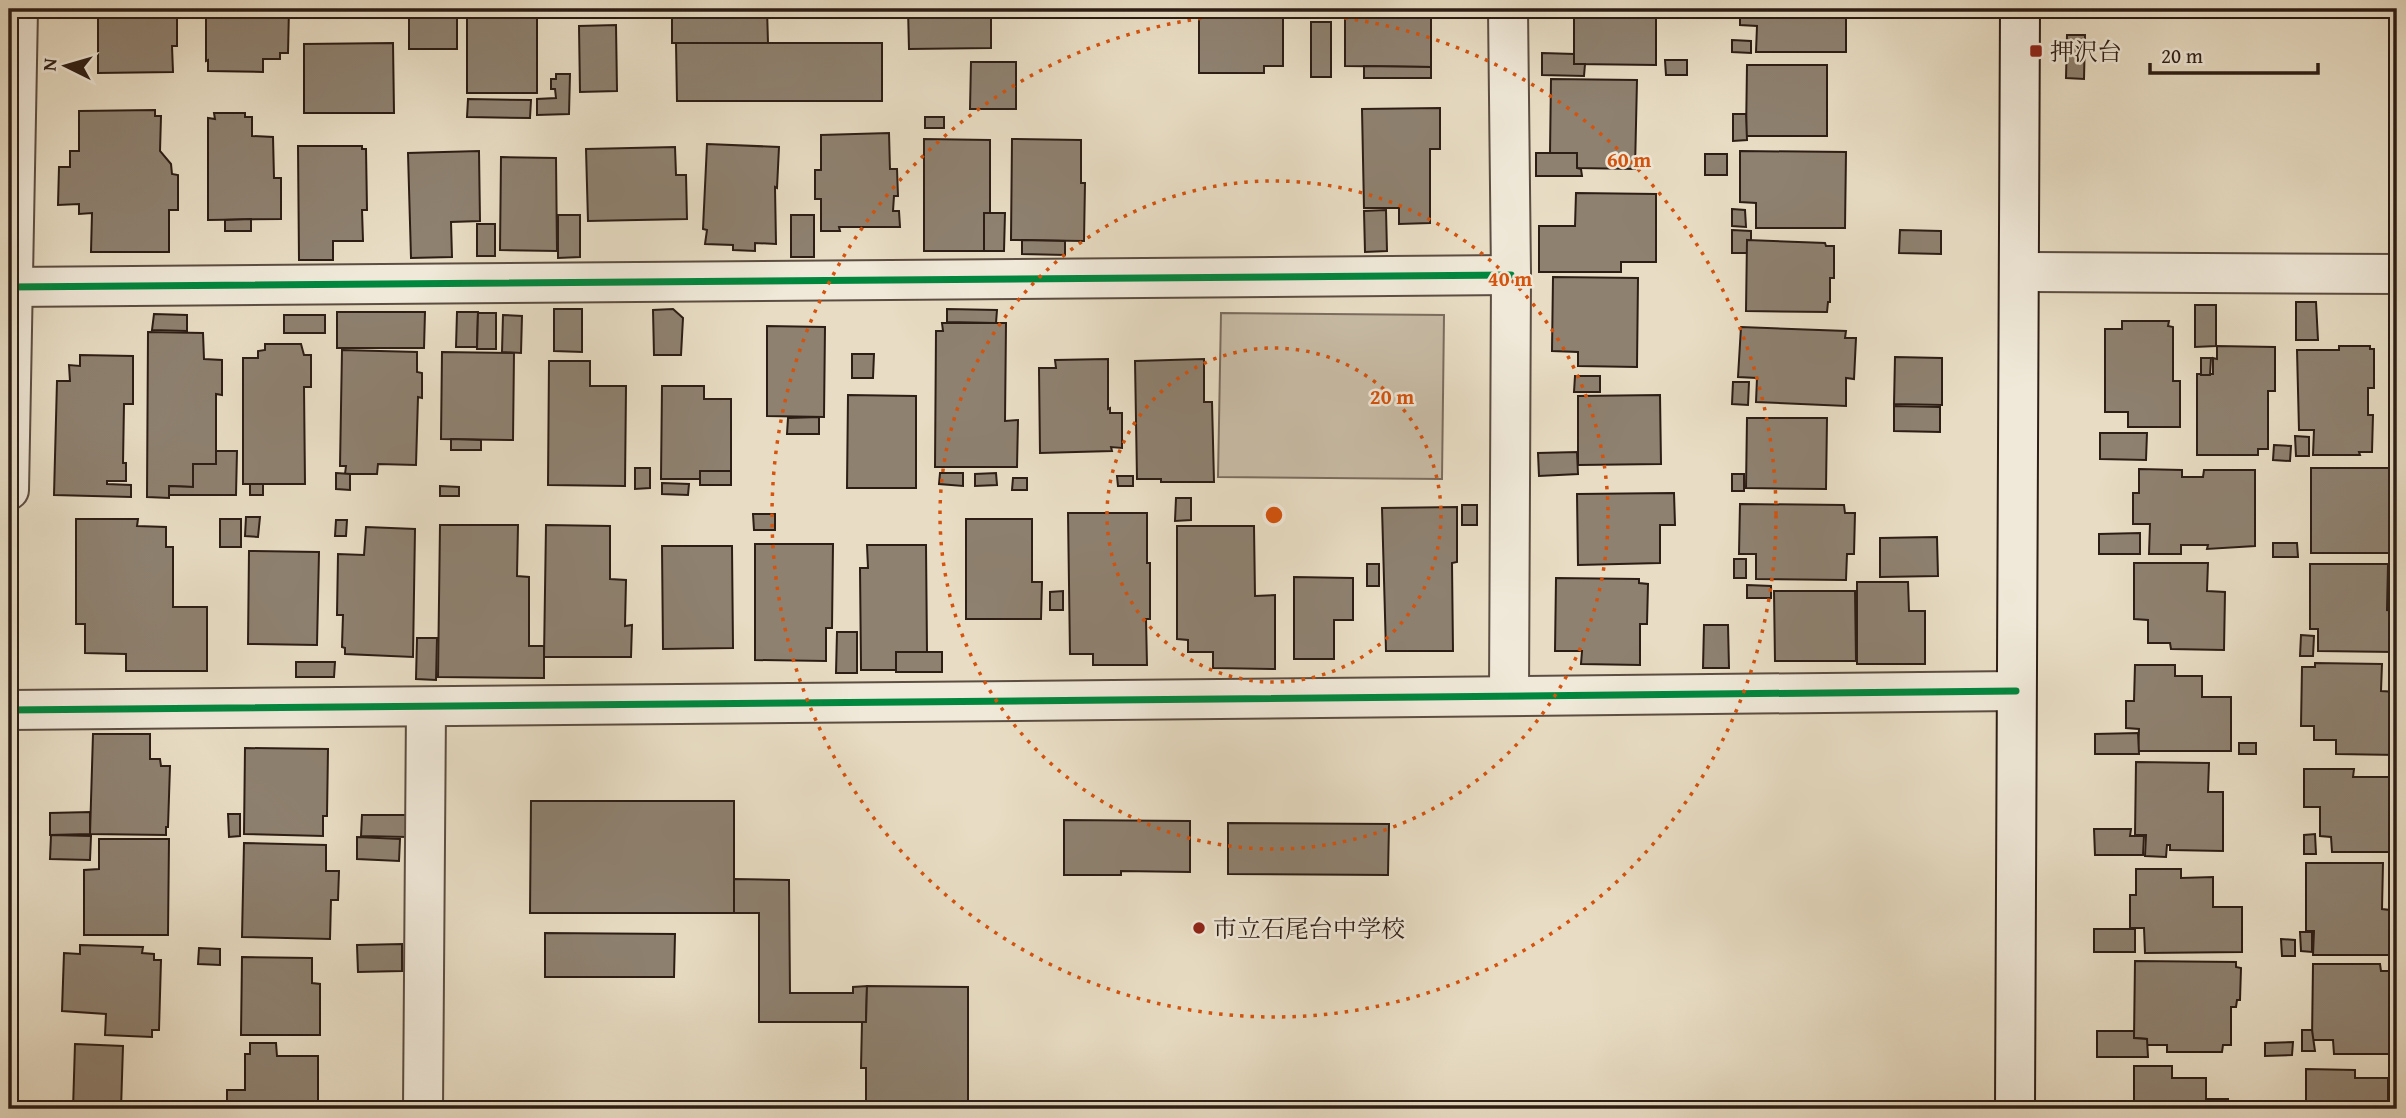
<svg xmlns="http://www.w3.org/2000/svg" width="2406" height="1118" font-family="'Gentium Book Plus','Noto Serif JP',serif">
<rect width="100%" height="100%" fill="#e8ddc4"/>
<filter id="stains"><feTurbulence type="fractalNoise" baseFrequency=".00286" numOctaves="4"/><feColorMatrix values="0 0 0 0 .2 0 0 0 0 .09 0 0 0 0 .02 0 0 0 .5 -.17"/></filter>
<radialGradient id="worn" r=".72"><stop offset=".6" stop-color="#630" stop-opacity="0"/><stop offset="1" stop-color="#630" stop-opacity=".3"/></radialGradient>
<path fill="#c8bca6" stroke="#7a6c5e" stroke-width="2" d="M1221,313l223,2 -2,164 -224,-2z"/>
<g fill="#8e8170" stroke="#2c1d15" stroke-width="2">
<path d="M98,9h79v37h-5l1,26 -75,1z"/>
<path d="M206,9h83l-1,44h-8v6h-17v13l-55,-1v-11l-2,1z"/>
<rect x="409" y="9" width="48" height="40"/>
<path d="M672,9h95l1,34h-96z"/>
<path d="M908,9h83v39l-82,1z"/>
<path d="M1207,9l76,1v56h-19v7h-65v-62h8z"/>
<path d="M1345,9h54v6h32v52l-86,-1z"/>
<rect x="1455" y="9" width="23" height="6"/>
<path d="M1574,9h82v56l-82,-1z"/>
<path d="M1740,9h106v43h-90l1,-26 -17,-1z"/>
<rect x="467" y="13" width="70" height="80"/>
<rect x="1311" y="22" width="20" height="55"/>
<path d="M616,25l1,66 -37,1 -1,-66z"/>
<path d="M2067,35h18l-1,44 -18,-1z"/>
<path d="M1732,40l19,1v12l-19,-1z"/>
<path d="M393,43l1,70h-90v-69z"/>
<path d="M676,43h206v58h-205z"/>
<path d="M1542,53l32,1v10h11l-1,12 -42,-1z"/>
<path d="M1665,60h22v15h-21z"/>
<path d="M971,62h45v47h-46z"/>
<path d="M1747,65h80v71h-81z"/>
<path d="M1364,66l67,1v11h-67z"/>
<path d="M556,74h14l-1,40 -32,1v-16l19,-1 -1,-9h-4v-10h5z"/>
<path d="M1551,79l86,1 -2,89 -58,-1v-15h-27z"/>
<path d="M468,99l63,1 -1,18 -63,-1z"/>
<path d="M1440,108v41h-10v74l-31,1v-16h-35l-2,-99z"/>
<path d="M155,110v6h6l-1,35 11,13 1,10 6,1v35h-9v42h-78l1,-39 -13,1v-10l-21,1 1,-38h11v-16h9v-40z"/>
<path d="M214,113h31v4h7v19l21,1 1,41h7v41l-73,1v-102l7,1z"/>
<path d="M1733,114h13l1,26 -14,1z"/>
<rect x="925" y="117" width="19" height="11"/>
<path d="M889,133l1,36h7l1,27h-4l-1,15h6l1,16h-61l1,4h-19v-32h-6v-29h6v-35z"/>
<path d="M924,139l66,1v73h-6v38h-60z"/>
<path d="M1012,139l69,1v43h4l-1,58 -73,-1z"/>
<path d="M707,144l72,3 -2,41 -2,-1 1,57 -21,-1v8l-22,-1v-5l-28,-1 2,-14 -4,-1z"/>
<path d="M298,146h64v3h4l1,61h-5l1,31h-30v19h-34z"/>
<path d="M675,147l1,28h10l1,44 -99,2 -2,-72z"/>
<path d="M479,151l1,70 -29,1 1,35 -41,1 -3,-105z"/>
<path d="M1740,151l106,1 -1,76h-89v-25l-16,-1z"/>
<path d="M1536,153h41v15l4,1 1,7h-46z"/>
<rect x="1705" y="154" width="22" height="21"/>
<path d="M501,157l55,1 1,93 -57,-1z"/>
<path d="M1576,193l80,1v68h-35v10h-82v-46h36z"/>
<path d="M1732,209l13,1 1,17 -14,-1z"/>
<path d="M1386,210l1,41 -22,1 -1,-41z"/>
<path d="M984,213h21l-1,38h-20z"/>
<path d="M558,215h22v42l-22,1z"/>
<rect x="791" y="215" width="23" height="42"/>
<path d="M251,219v12h-26v-11z"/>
<rect x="477" y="224" width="18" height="32"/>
<path d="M1732,230l19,1v10l-4,-1v13h-15z"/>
<path d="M1900,230l41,1v23l-42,-1z"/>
<path d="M1022,240l43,1v14l-43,-1z"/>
<path d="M1747,240l78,3 1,3h8v32h-4v24h-2l-1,10 -81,-1z"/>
<path d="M1553,277l85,1 -1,89 -59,-1v-14l-26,-1z"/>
<path d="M2296,302h20l2,38h-22z"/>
<path d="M2195,305h21v41l-21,1z"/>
<path d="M554,309h28v43l-28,-1z"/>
<path d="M673,309l10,9 -2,37h-27l-1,-45z"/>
<path d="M947,309l50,1 -1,13 -49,-1z"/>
<path d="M337,312h88l-1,36h-87z"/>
<path d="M457,312h21l-1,35h-21z"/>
<path d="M478,313h18v36h-19z"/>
<path d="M154,314l33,1v16l-35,-1z"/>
<rect x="284" y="315" width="41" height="18"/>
<path d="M503,315l19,1 -1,37 -19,-1z"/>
<path d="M2122,321h47l-1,5 5,1v54h7v46h-52v-15h-23v-83h17z"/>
<path d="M942,323h64l-1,98 13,-1 -1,47h-82l1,-136h7z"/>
<path d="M767,326l58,1 -1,90 -57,-1z"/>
<path d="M1741,327l105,4 -1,7h11l-2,41 -8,-1v28l-90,-4 1,-24 -19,-1z"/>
<path d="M148,332l55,1 1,26 18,1v35l-6,-1v70h-23v23l-24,-1v12l-22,-1z"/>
<path d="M265,344h36l3,11h7v32h-7l1,97h-62v-126h15v-7l7,-1z"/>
<path d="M2217,346l58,1v44h-7v58h-10v6h-61v-81h16v-16l4,1z"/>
<path d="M2339,346h31v3h4v39h-6v27h5l-1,37h-13l1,3h-47l1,-25h-15l-2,-80h42z"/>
<path d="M342,350l75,2v20l5,1v25l-4,-1 -2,68 -38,-1 -1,10h-32l1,-8h-6z"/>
<path d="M442,352l72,1 -1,87 -72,-1z"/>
<path d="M852,354h22l-1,24h-21z"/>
<path d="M80,355l53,1v48h-9l-1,59h3v18h-19v3l24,1v12l-77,-2 3,-114h13l-1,-16 11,1z"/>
<path d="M1895,357l47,1v47l-48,-1z"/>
<path d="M2201,358h10l-1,17h-9z"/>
<path d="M1108,359v50l2,-1v5h12v35l-11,-1 1,4 -72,2 -1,-85h17l-1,-8z"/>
<path d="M1204,359v43h8l2,80h-53v-3h-24l-2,-118z"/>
<path d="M549,361h41v25h36l-1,100 -77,-1z"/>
<path d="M1575,376h25v16h-26z"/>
<path d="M1733,382h16l-1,23 -16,-1z"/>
<path d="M662,386h42v13h27v72h-31v8h-39z"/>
<path d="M848,395l68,1v92h-69z"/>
<path d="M1660,395l1,69 -83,1v-69z"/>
<path d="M1894,406l46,1v25l-46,-1z"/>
<path d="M819,417v17h-32l1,-16z"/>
<path d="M1747,418h80l-1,71 -80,-1z"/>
<path d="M2100,433h47l-1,27 -46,-1z"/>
<path d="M2295,436l14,1v19h-13z"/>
<path d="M451,439l30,1v10h-30z"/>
<path d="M2274,445l17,1 -1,15 -17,-1z"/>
<path d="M216,451h21l-1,44h-67v-9l24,1v-23h23z"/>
<path d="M1577,452l1,22 -39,2 -1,-23z"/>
<path d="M635,468h15v20l-15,1z"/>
<rect x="2311" y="468" width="86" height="85"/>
<path d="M2139,469l43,1v7h21l1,-7h51v76l-48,3 1,-4h-27v9h-32l1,-30h-17v-31h6z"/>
<rect x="700" y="471" width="31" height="14"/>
<path d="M336,473l14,1v16l-14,-1z"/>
<path d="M940,473h23v13l-24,-2z"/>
<path d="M996,473l1,12 -22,1v-12z"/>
<rect x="1732" y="474" width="12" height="17"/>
<path d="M1117,476h16v10h-15z"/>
<path d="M1013,478h14v12h-15z"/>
<path d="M662,483l27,1 -1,11 -26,-1z"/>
<rect x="250" y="484" width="13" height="11"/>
<path d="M440,486l19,1v9h-19z"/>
<path d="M1674,493l1,32h-15v38l-82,2 -1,-71z"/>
<path d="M1176,498h15v22l-16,1z"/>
<path d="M1740,504l104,1 1,8h10l-1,41h-7l-1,26 -90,-1v-25h-17z"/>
<rect x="1462" y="505" width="15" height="20"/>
<path d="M1457,507v55l-5,1 1,88h-67l-4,-143z"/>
<path d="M1068,513h79v50h3v56h-4l1,46h-54v-11h-23z"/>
<path d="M753,514h22v16h-21z"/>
<path d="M246,517h14l-2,20 -13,-1z"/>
<path d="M76,519h62l-1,7 29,1v20h7v60h34v64h-81v-17l-41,-1v-29h-9z"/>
<rect x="220" y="519" width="21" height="28"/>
<path d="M966,519h66v63h10l-1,37h-75z"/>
<path d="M336,520h11l-1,16h-11z"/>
<path d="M440,525h78l-1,51 12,1v69h15v32l-106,-1z"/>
<path d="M546,525l64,1v53l16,1 -1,46 7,-1 -1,32h-87z"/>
<path d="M1177,526h77l1,70 20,-1v74l-62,-1v-16h-25v-12l-11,-1z"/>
<path d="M366,527l49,2 -2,128 -68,-3v-6l-3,-1 1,-32h-6l1,-61 26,1z"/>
<path d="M2140,533v21h-41v-20z"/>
<path d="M1937,537l1,39 -58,1v-39z"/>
<path d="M2273,543h24l1,14h-25z"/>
<path d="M755,544h78l-1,84h-6v33l-71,-1z"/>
<path d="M867,545h59l1,107h-31v18h-35l-1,-102h8z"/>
<path d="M662,546h70l1,102 -70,1z"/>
<path d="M249,551l70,1 -2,93 -69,-1z"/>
<rect x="1734" y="559" width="12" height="19"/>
<path d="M2134,563h74l-1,28 18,1 -1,58 -53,-1 -1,-6h-22v-23l-14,-1z"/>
<rect x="1367" y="564" width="12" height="22"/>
<path d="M2310,564h78l-1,46 8,1 -1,41 -76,-1v-22h-8z"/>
<path d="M1294,577l59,1v42h-19v39h-40z"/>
<path d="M1556,578l83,1v4l9,1 -1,40h-7v41l-59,-1 1,-13h-27z"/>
<path d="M1857,582h51l1,29h16v53h-68z"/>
<path d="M1747,585l24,1v12h-24z"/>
<path d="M1063,591v19h-13v-18z"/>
<path d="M1774,591h81l1,70h-81z"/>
<path d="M1704,625h24l1,43h-26z"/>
<path d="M837,632h20v41h-21z"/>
<path d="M2301,635l13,1 -1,20h-13z"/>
<path d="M417,638h20l-1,42 -20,-1z"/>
<rect x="896" y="652" width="46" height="20"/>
<path d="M296,662h39l-1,15h-38z"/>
<path d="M2315,663l67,1 -1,27 16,1v63l-61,-1v-14h-22v-14h-13l1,-59h13z"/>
<path d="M2135,665h40v11h27v21h29v54h-93l1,-22 -13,-1v-27h8z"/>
<path d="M2138,733l1,21h-44v-20z"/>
<path d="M93,734h57v25h10l1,7h9l-2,61h-2v8l-76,-1z"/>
<rect x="2239" y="743" width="17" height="11"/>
<path d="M245,748l83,1 -1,67h-4v20l-79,-2z"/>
<path d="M2136,762l73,1 -1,29h15v59l-53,-1v-5h-3l-1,12 -21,-1 1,-21h-11z"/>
<path d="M2304,769h50l-1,8h37v23h7v52h-65l-1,-15 -11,-1v-29h-16z"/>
<path d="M531,801h203v112h-204z"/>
<path d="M90,812v22l-40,1v-22z"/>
<path d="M228,814h12v22l-11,1z"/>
<path d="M362,815h45v22l-46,-1z"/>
<path d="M1064,820l126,1v51l-69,-1v4h-57z"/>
<path d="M1228,823l161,1 -1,51 -160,-1z"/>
<path d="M2094,829h37l-1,7h14l-1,19h-48z"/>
<path d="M2315,834l1,20h-12v-19z"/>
<path d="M51,835l40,1 -1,24 -40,-1z"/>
<path d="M357,837l43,2 -1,22 -42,-2z"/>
<path d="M99,839h70l-1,96h-84v-65l15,-1z"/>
<path d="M244,843l82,2v26h13l-1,29h-7l-1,39 -88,-2z"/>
<path d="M2306,863h77l-1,46 8,1v45h-77l1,-24h-8z"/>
<path d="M2136,869h45v9l32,-1v30h29v45l-97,1 -1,-25h-14v-33h6z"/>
<path d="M734,879l55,1 1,113h63v-6l14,-1 -1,36h-107v-109h-25z"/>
<rect x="2094" y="929" width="41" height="23"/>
<path d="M2300,932h12v20l-11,-1z"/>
<path d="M545,933l130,1 -1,43h-129z"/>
<path d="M2281,939l14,1v16h-13z"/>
<path d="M402,944v27l-44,1 -1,-27z"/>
<path d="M80,945l63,2 -1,6 12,1v6h7l-2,70h-7v7l-47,-2 1,-21 -44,-3 2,-58 16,1z"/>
<path d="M199,948l21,1v16l-22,-1z"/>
<path d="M242,957l70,1v25l8,1v51h-79z"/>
<path d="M2135,961l101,1v5l5,1 -1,32h-3l-1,7h-5v38h-8l-1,7h-55v-7h-21l1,-6 -13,-1z"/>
<path d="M2313,964h67l1,7h9v25h7v58h-63l-1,-14h-21z"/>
<path d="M867,986l101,1v122h-102v-41h-5l1,-46h4z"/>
<path d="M2302,1030h10l3,21h-13z"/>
<path d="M2097,1031h37v7l13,1 1,18h-51z"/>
<path d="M2293,1042l-1,13 -27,1v-13z"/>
<path d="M250,1043h26l1,13h41v53h-91v-19h18v-36h5z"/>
<path d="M75,1044l48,2 -2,63h-48z"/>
<path d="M2134,1066h38v12h34v21h22v10h-105v-7h11z"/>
<path d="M2306,1069l49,1v8h33v23h9v8l-91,-1z"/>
</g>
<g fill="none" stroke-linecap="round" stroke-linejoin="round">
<g stroke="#5b4d41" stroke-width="42">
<g id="street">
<path d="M1508,9l3,266 -2,419"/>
<path d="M2019,272l378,2"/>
<path d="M9,287l1502,-12"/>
<path d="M9,490l9,-481"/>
<path d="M9,710c669,-2 1338,-15 2007,-19"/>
<path d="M423,1109l3,-400"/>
</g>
</g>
<g stroke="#2c1d15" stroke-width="42">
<path id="secondary" d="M2015,1109l5,-1100"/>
</g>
<use href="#street" stroke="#f0e9d9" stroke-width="38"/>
<use href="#secondary" stroke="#f0e9d9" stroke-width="38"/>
<g stroke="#f0e9d9" stroke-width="11">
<g id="cycleway">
<path d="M9,287l1502,-12"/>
<path d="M9,710c669,-2 1338,-15 2007,-19"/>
</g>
</g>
<use href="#cycleway" stroke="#00873e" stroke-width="7"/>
</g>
<g fill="none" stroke="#d5530d" stroke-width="3.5" stroke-dasharray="3.5 7">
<circle cx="1274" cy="515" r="167"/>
<circle cx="1274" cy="515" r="334"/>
<circle cx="1274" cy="515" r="502"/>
</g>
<g fill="#8f2418" stroke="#f0e9d9" stroke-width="2.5">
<rect x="2029" y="44" width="14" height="14" rx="3.5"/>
<circle cx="1199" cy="928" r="7"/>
</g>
<g text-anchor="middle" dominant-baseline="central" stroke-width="5" stroke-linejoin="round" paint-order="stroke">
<g font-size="24" fill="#2c1d15" stroke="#f0e9d9" text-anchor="start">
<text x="2050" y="51">押沢台</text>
<text x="1213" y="928">市立石尾台中学校</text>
</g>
</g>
<circle cx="1274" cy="515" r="10" fill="#d5530d" stroke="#f0e9d9" stroke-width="3.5"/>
<g font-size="21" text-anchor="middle" font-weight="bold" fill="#d5530d" stroke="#f0e9d9" stroke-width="5" stroke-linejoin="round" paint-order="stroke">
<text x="1629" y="167">60 m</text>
<text x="1510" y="286">40 m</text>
<text x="1392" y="404">20 m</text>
</g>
<rect width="2406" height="1118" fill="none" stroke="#e8ddc4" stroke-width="35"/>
<rect x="10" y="10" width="2385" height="1097" fill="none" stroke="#2c1d15" stroke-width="3.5"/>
<rect x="18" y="18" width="2371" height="1083" fill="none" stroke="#2c1d15" stroke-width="2"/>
<g transform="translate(66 66) rotate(275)" stroke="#f0e9d9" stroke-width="5" paint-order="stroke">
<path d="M0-5L12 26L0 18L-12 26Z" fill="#2c1d15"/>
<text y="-10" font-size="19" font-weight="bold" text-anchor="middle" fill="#2c1d15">N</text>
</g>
<path d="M2150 63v10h168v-10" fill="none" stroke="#2c1d15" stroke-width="3.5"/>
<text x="2161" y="63" font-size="21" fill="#2c1d15" stroke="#f0e9d9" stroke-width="5" paint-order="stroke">20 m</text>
<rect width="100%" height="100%" filter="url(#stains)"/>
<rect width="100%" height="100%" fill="url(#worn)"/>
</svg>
